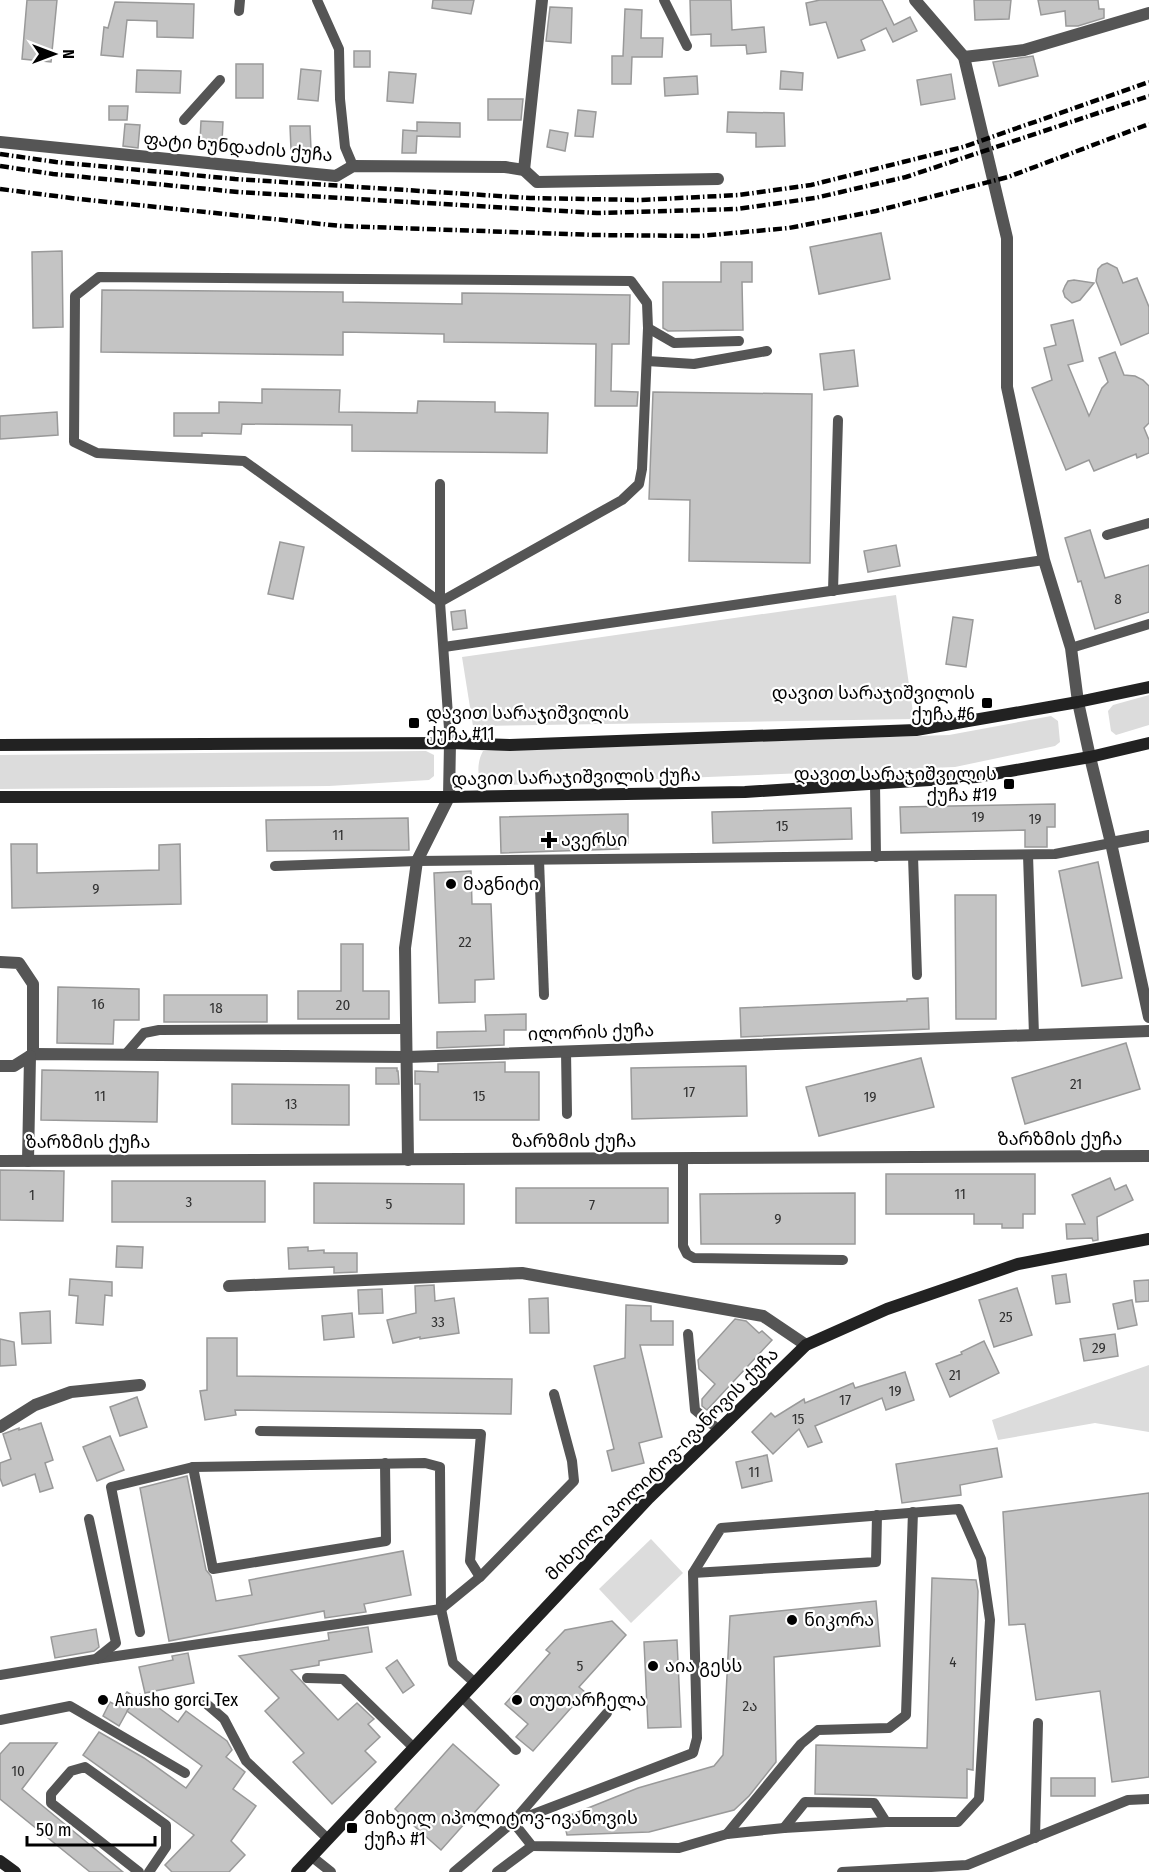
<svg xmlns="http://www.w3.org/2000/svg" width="1149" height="1872" font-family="'Fira Sans Condensed','Noto Sans Georgian',sans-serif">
<rect width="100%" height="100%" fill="#fff"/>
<g fill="#dcdcdc">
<path d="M896,595l18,124 -441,7 -11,-69z"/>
<path d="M1149,695v30l-33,10 -5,-4 -3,-20 5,-6z"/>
<path d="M1051,716l7,5 2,21 -5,4 -100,21 -473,19c-5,-11 -5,-24 1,-35l466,-16z"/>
<path d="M426,751l8,4v21l-5,4 -100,6 -329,3v-34z"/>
<path d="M1149,1365v67l-54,-9 -97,17 -6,-20z"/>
<path d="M651,1539l32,34 -52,50 -32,-34z"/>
</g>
<g fill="#c4c4c4" stroke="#999" stroke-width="1.5">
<path d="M27,0h30l-6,62 -29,-3z"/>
<path d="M433,0h41l-3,14 -39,-6z"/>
<path d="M690,0h41l1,30 32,-3 2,25 -19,2 -1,-9 -35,1v-12l-20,1z"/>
<path d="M820,0h62l12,25 16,-8 7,14 -24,11 -7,-14 -25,12 4,10 -27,8 -12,-36 -16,3 -4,-22z"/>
<path d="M974,0h37l-2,19 -34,1z"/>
<path d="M1038,0h60l1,9h5v9l-26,8h-12l-1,-15 -24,4z"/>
<path d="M115,2l79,2 -1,34 -36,-1v-16l-30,-1 -4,37 -22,-2 3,-28 4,1z"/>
<path d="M550,7l22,1 -1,35 -25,-2z"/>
<path d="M625,9l17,1 -1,28h22l-1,19h-30l-1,27h-19v-28h11z"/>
<rect x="354" y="51" width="16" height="16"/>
<path d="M1033,56l5,20 -39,10 -6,-24z"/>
<rect x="236" y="64" width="27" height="34"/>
<path d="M301,69l20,2 -3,30 -20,-2z"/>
<path d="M137,70l44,1 -1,22 -44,-1z"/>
<path d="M781,71l22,2 -1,17 -22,-1z"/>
<path d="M389,72l27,2 -3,29 -26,-2z"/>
<path d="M951,74l4,25 -34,6 -4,-25z"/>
<path d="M697,76l1,18 -33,2 -1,-18z"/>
<path d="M488,99h35l-2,21h-33z"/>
<path d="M109,106h19l-1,14h-18z"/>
<path d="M578,110l18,2 -3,25 -18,-1z"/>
<path d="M728,112l56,1 1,33 -29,1v-14l-29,-1z"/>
<path d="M201,121l22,1 -1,20 -22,-2z"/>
<path d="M417,122l43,1v14l-43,-1 -1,17h-14l1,-23 14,1z"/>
<path d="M125,124l15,1 -2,23 -15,-2z"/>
<path d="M290,126h20l1,24h-20z"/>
<path d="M550,130l18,3 -3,18 -18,-4z"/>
<path d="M881,233l9,46 -71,15 -9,-47z"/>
<path d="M62,251l1,76 -30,1 -1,-76z"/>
<path d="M721,262h31v20h-10l1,48 -75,1 -5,-3v-46h58z"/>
<path d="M1107,263l10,5 6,15 14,-5 12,29v26l-28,12 -25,-64 2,-12 4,-4z"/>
<path d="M1074,280l20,3 -14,17 -8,3 -7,-6 -2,-6 2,-5 3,-5z"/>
<path d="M102,290l241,2v10l119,2v-11l168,2 -1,49h-17l-1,47 27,1 -1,14h-42l1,-62 -152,-2v-8l-101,-2v23l-242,-3z"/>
<path d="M1073,320l10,41 -15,4 21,51 13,-28 6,-6 -9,-24 16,-6 9,23 11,1 8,4 6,6v37l-5,5 5,12v13l-12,5 -1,-4 -42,17 -5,-11 -23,10 -34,-82 20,-8 -8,-32 12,-3 -5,-20z"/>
<path d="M854,350l4,36 -34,4 -4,-36z"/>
<path d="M262,389l78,1 -1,22 78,1 1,-12 77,1v10l53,1 -1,40 -195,-2v-26l-110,-1 -1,10 -39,-1v3h-28v-23h45v-11l43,1z"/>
<path d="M653,392l159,2 -2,169 -121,-2 1,-61 -41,-1z"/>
<path d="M57,412l1,23 -58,4v-23z"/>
<path d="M1090,530l15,48 44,-13v47l-54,17 -14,-48 -3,1 -13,-44z"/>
<path d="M280,542l24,5 -11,52 -25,-5z"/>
<path d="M896,545l4,21 -32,6 -4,-21z"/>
<path d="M465,610l2,18 -14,2 -2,-18z"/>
<path d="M953,617l20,3 -7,47 -20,-3z"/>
<path d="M1055,804v23h-8v20h-22v-17l-124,3 -1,-26z"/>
<path d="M851,808l1,31 -139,4 -1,-31z"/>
<path d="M628,814v29l-9,1v5l-118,4 -1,-36z"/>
<path d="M408,818l1,32 -142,1 -1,-31z"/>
<path d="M11,844h26v29l122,-3v-25l21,-1 1,60 -169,4z"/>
<path d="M1098,862l24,116 -40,8 -23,-115z"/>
<path d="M471,871l1,33h19l3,75 -19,1v22l-36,1 -5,-130z"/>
<path d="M955,895h41v124h-40z"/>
<path d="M341,944h22v47h26v28h-91v-28h43z"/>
<path d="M58,987l81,2v31h-25l-1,24 -56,-1z"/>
<rect x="164" y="995" width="103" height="27"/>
<path d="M928,998l1,31 -188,8 -1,-29 167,-7v-2z"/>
<path d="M526,1014v16h-22v15l-67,3v-16l49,-1 -1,-16z"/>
<path d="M1126,1043l14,46 -115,35 -13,-46z"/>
<path d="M921,1058l13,49 -115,29 -13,-49z"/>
<path d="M505,1062v10h34v48h-119v-36h-5v-13l23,1v-8z"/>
<path d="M746,1066l1,50 -115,3 -1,-51z"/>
<path d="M376,1068h21v3h1l1,13h-23z"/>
<path d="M42,1070l116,2 -1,50 -116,-2z"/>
<path d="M232,1084l117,1v40l-117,-1z"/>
<path d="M0,1170l64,1 -1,50 -63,-1z"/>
<path d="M886,1174h149v40h-12v14h-21v-4h-28v-10h-88z"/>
<path d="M1110,1178l5,12 11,-5 7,15 -36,17 1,23 -5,1 -1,-3 -25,1 -1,-15h19l-13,-29z"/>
<rect x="112" y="1181" width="153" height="41"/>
<path d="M314,1183l150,1v40l-150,-1z"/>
<rect x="516" y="1188" width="152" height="35"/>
<path d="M855,1193v51h-154l-1,-50z"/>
<path d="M117,1246l26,1 -1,21 -26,-1z"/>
<path d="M308,1247v4l16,-1v3h33v19l-23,1v-6l-45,2 -1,-21z"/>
<path d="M1066,1274l4,28 -14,2 -4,-28z"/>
<path d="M70,1279l42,3v14l-7,-1 -2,30 -27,-2 2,-27 -9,-1z"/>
<path d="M1149,1280v21l-13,1 -2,-21z"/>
<path d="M434,1285l1,16 19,-3 5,35 -39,6v-2l-27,6 -6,-23 29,-7 -1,-27z"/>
<path d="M1017,1288l15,47 -38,12 -15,-47z"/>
<path d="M382,1289l1,24 -24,1 -1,-24z"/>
<path d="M548,1298l1,35h-19l-1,-34z"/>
<path d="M1132,1300l5,25 -19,4 -5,-25z"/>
<path d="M626,1305l25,1v15h22v24h-33l22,92 -23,6 5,20 -32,8 -5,-20 7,-2 -20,-83 31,-8z"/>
<path d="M50,1311l1,32 -29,1 -2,-31z"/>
<path d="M352,1313l2,24 -30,3 -2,-24z"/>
<path d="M735,1319l11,2 13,12 3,-2 10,9 -65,70 -5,-4v-7l13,-15 -16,-15 -1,-9z"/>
<path d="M1115,1334l3,22 -34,5 -4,-22z"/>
<path d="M207,1338h30v38l275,3 -1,35 -276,-4 1,5 -31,5 -5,-29 7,-1z"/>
<path d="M0,1339l14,3 2,23 -16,1z"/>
<path d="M984,1341l15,32 -49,24 -14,-33 26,-10 -1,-2z"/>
<path d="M905,1372l9,28 -28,10 -4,-12 -67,28 7,16 -14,5 -9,-18 -26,25 -21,-22 19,-19 4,4 29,-18 1,4 48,-20 2,5z"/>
<path d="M137,1397l10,30 -27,9 -10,-29z"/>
<path d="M41,1423l12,37 -8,3 8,25 -13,4 -5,-18 -32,12 -3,-8v-15l11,-4 -8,-25 16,-6v2z"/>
<path d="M110,1436l14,34 -27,11 -14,-34z"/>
<path d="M997,1448l5,29 -42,8 1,10 -59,8 -6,-39z"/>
<path d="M767,1455l5,26 -30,7 -6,-26z"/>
<path d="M187,1476l19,94 5,6 5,25 36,-6 -3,-15 154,-29 8,44 -47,9 2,8 -41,6 -1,-7 -155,30 -29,-153z"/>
<path d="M1149,1493v284l-37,5 -12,-91 -64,9 -11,-76 -16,1 -6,-113z"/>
<path d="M932,1578l44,2 2,11 -5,177v2l-6,-1v29l-152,-4 1,-49 111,3z"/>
<path d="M876,1601l4,45 -106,11 2,105 -27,34 -15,14 -85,22 -82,3 -4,-17 75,-30 76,-22 9,-11 7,-139z"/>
<path d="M612,1621l14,14 -47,52 6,5 -52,59 -17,-14 12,-13 -23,-20 45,-51 -4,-3 19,-20z"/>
<path d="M368,1627l4,25 -53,9v4l-28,5 47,50 19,-17 17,16 -6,5 12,13 -15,14 11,11 -44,42 -39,-42 11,-9 -39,-42 14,-13 -40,-42 90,-16 -1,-7z"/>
<path d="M96,1629l3,18 -5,4 -39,7 -4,-21z"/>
<path d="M677,1640l4,87 -33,1 -4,-86z"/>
<path d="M188,1653l6,30 -49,10 -6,-26 34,-7 -1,-4z"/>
<path d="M397,1660l17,25 -11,8 -17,-25z"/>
<path d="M127,1692l8,5 -16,29 -16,-10 7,-14 8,4z"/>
<path d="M140,1694l38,28 8,-11 41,30 5,9 -6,7 19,15 -12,17 23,17 -25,35 14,14 -16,17h-57l-7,-7 29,-30 -111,-80 16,-23 45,26 42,30 16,-22 -75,-55z"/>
<path d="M10,1743h47l-35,46 101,83h-33l-90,-73v-45z"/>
<path d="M453,1744l46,41 -58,65 -46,-41z"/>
<rect x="1051" y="1778" width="44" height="18"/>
</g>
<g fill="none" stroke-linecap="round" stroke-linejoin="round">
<g stroke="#555" stroke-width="10">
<path d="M317,0l22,49 1,50 5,48 8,19"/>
<path d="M664,0l23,46"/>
<path d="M239,11l1,-11"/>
<path d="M184,120l36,-40"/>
<path d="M99,277l532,4 16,22 1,25 -6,141 -3,15 -17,16 -182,102 -196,-141 -147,-8 -23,-11 1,-146z"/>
<path d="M648,328l26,15 65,-2"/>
<path d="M647,361l47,3 73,-13"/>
<path d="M440,484v118l10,141"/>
<path d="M1107,535l42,-12"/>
<path d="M833,591l5,-171"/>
<path d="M444,647l600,-87"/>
<path d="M1071,648l78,-24"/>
<path d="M875,783l1,74"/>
<path d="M1028,855l6,180"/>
<path d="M913,856l4,119"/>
<path d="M539,860l5,135"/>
<path d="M275,866l142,-5 638,-7 56,-11"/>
<path d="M566,1051l1,63"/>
<path d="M125,1055l19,-22 15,-3 248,-1"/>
<path d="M683,1158v88l4,8 7,4 149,2"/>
<path d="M688,1334l7,76 24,20"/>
<path d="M260,1431l221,3 -11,127 10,16"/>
<path d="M193,1467l20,102 173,-28 -1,-78"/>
<path d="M693,1573l183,-11 1,-47"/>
<path d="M140,1632l-29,-145 82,-20 232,-4 15,4 1,142 12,54 22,20"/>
<path d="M96,1659l345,-50 39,-32 94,-96 -2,-20 -18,-67"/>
<path d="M0,1675l96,-16 20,-16 -27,-124"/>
<path d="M307,1678l36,1 70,68"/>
<path d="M462,1697l54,53"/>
<path d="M202,1700l22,19 22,42 82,78"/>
<path d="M0,1720l70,-14 115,67"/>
<path d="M784,1828l21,-26 69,1 12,19"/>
<path d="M727,1834l74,-90 17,-14 71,-2 17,-13 7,-203"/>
<path d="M1035,1838l3,-115"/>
<path d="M311,1856l20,16"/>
<path d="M139,1872l-88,-69v-9l20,-23 14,-4 81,58v22l-17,25"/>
<path d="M454,1872l59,-50 180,-69 4,-15 -4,-165 28,-45 238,-19 22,50 9,61 -11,179 -21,23h-72l-102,6 -57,6 -48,14 -147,-2 -19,-24 94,-109"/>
<path d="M497,1872l35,-26"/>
<path d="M842,1872l125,-7 161,-65 21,-1"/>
</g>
<g stroke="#555" stroke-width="12">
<path d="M915,0l49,57 43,181v149l37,173 27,88 7,54 12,55 21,86 38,174"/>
<path d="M964,57l60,-7 125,-37"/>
<path d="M0,142l336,34 17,-10 152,1 19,3 13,12 181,-3"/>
<path d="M524,170l18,-170"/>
<path d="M1111,843l38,-7"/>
<path d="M0,962l19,1 14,21v70"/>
<path d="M0,1066h14l19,-12 374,3 742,-26"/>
<path d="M408,1160l-3,-212 12,-87 32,-64 1,-54"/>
<path d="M0,1161l1149,-5"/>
<path d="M28,1161l2,-105"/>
<path d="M229,1286l293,-13 241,43 43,29"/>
<path d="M0,1427l35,-22 36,-13 69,-7"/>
</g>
<g stroke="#222" stroke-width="12">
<path d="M0,745l450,-2 60,2 406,-15 162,-28 71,-15"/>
<path d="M0,797h449l296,-5 231,-15 114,-20 59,-14"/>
<path d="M0,1861l15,11"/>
<path d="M297,1872l352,-374 157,-153 81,-36 131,-45 131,-25"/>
</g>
<g stroke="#000" stroke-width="4.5" stroke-dasharray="9 3 1.5 3" stroke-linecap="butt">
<path d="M0,154l56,8 179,17 295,19 110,2 99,-5 72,-10 152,-38 186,-65"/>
<path d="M0,166l53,8 185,18 359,21 140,-4 78,-11 91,-21 243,-81"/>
<path d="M0,189l79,10 262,27 254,9 105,1 89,-8 87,-17 132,-34 141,-53"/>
</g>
</g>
<g fill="#000" stroke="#fff" stroke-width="2">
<rect x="981" y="697" width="12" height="12" rx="3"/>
<rect x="408" y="717" width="12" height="12" rx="3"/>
<rect x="1003" y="778" width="12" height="12" rx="3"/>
<path d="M546 831h6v6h6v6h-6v6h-6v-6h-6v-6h6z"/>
<circle cx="451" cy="884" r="6"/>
<circle cx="792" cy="1620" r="6"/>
<circle cx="653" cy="1666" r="6"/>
<circle cx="103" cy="1700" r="6"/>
<circle cx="517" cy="1700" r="6"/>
<rect x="346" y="1822" width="12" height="12" rx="3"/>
</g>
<g text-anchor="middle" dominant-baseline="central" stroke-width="4.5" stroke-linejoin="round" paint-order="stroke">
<g font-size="15" fill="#313131">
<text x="1118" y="599">8</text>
<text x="978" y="817">19</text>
<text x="1035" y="819">19</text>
<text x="782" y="826">15</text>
<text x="338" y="835">11</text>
<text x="96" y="889">9</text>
<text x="465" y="942">22</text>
<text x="98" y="1004">16</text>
<text x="343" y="1005">20</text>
<text x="216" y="1008">18</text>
<text x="1076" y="1084">21</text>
<text x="689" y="1092">17</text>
<text x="100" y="1096">11</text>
<text x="479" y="1096">15</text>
<text x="870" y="1097">19</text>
<text x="291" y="1104">13</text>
<text x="960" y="1194">11</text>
<text x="32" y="1195">1</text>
<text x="189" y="1202">3</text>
<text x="389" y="1204">5</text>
<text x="592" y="1205">7</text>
<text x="778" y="1219">9</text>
<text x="1006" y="1317">25</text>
<text x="438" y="1322">33</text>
<text x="1099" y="1348">29</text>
<text x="955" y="1375">21</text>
<text x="895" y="1391">19</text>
<text x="845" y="1400">17</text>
<text x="798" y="1419">15</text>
<text x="754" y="1472">11</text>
<text x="953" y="1662">4</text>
<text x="580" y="1666">5</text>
<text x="750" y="1706">2ა</text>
<text x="18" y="1771">10</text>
</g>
<g font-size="18" fill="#000" stroke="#fff">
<text transform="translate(238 147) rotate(5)">ფატი ხუნდაძის ქუჩა</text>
<text transform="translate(576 777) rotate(-1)">დავით სარაჯიშვილის ქუჩა</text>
<text transform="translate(591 1032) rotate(-2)">ილორის ქუჩა</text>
<text x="1060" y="1139">ზარზმის ქუჩა</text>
<text x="574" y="1141">ზარზმის ქუჩა</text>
<text x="88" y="1142">ზარზმის ქუჩა</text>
<text transform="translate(662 1464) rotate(-45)">მიხეილ იპოლიტოვ-ივანოვის ქუჩა</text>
</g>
<g font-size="18" fill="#000" stroke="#fff" text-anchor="start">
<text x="975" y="693" text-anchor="end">დავით სარაჯიშვილის<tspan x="975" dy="21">ქუჩა #6</tspan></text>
<text x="426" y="713">დავით სარაჯიშვილის<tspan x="426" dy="21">ქუჩა #11</tspan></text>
<text x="997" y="774" text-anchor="end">დავით სარაჯიშვილის<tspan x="997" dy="21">ქუჩა #19</tspan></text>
<text x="561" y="840">ავერსი</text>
<text x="463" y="884">მაგნიტი</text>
<text x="804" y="1620">ნიკორა</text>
<text x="665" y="1666">აია გესს</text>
<text x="115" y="1700">Anusho gorci Tex</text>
<text x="529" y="1700">თუთარჩელა</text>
<text x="364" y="1818">მიხეილ იპოლიტოვ-ივანოვის<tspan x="364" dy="21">ქუჩა #1</tspan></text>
</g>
</g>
<g transform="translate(54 54) rotate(90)" stroke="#ffffff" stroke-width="4.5" paint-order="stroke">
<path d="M0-4.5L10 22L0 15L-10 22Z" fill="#000000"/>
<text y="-9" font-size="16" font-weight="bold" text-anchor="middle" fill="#000000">N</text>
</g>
<path d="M27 1836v9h128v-9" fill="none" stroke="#000000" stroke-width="3"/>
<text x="36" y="1836" font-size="18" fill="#000000" stroke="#ffffff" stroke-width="4.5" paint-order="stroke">50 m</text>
</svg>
